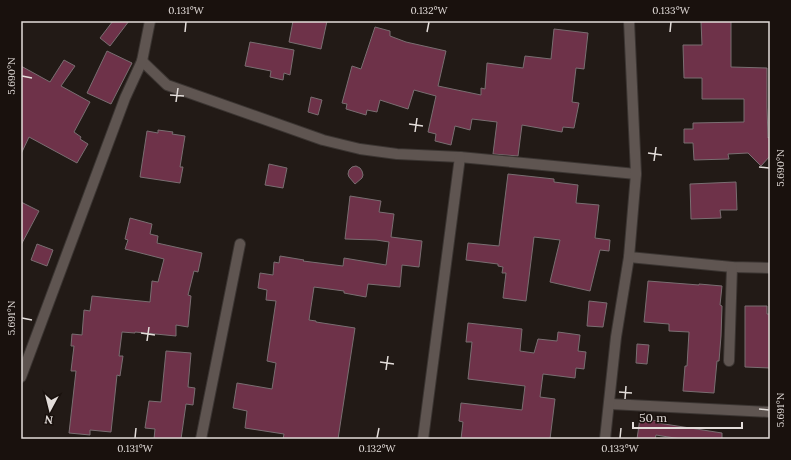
<svg xmlns="http://www.w3.org/2000/svg" width="791" height="460" font-family="Lora,serif">
<rect width="100%" height="100%" fill="#221a16"/>
<g fill="#6e3249" stroke="#796e71">
<path d="M113,21h16l-19,25 -10,-8z"/>
<path d="M293,21h34l-6,28 -32,-7z"/>
<path d="M701,21h30v46l36,1v39l1,31 2,-2v20l-9,10 -13,-13 -20,1 1,5 -35,1 -1,-17h-9v-14h9v-6l51,-1v-23h-42v-21h-18l-1,-33h19z"/>
<path d="M375,27l15,4v5l16,6 40,9 -8,35 43,9v-7l4,1 2,-26 36,5 2,-12 26,3 3,-30 34,4 -4,36 -8,-1 -4,34 7,1 -5,25 -11,-1 -1,5 -40,-7 -4,31 -25,-2 4,-32 -25,-3 -2,11 -15,-4 -4,19 -16,-4 1,-7 -8,-2 8,-36 -22,-6 -6,19 -28,-9 -3,12 -10,-2 -1,5 -20,-6 1,-5 -5,-1 10,-37 9,3z"/>
<path d="M250,42l44,8 -4,25 -6,-2 -1,7 -13,-3 1,-6 -26,-5z"/>
<path d="M107,51l25,12 -21,41 -24,-11z"/>
<path d="M64,60l11,6 -14,20 29,16 -16,30 7,5 -1,2 8,5 -11,19 -48,-26 -8,17v-88l29,16z"/>
<path d="M311,97l11,3 -4,15 -10,-3z"/>
<path d="M158,130l15,2 -1,2 13,2 -5,31h3l-3,16 -40,-6 7,-46 11,2z"/>
<path d="M269,164l18,4 -4,20 -18,-3z"/>
<path d="M356,166l4,2 2,3 1,4 -1,3 -7,6 -6,-7 -1,-3 1,-4 3,-3z"/>
<path d="M508,174l46,5v3l24,3 -2,18 23,2 -4,33 15,2 -1,11 -9,-1 -10,41 -40,-9 10,-42 -26,-3 -8,64 -23,-3 3,-25h-4l1,-6 -5,-1v-2l-32,-4 2,-17 31,3z"/>
<path d="M736,182l1,28h-17l1,8 -30,1 -1,-35z"/>
<path d="M350,196l31,5 -2,11 15,2 -3,23 31,4 -3,26 -17,-2 -2,22 -32,-3 -2,13 -22,-4v-2l-30,-4 -5,33 7,1v1l39,6 -17,111h-55l1,-5 -39,-6 2,-17 -14,-3 4,-25 35,6 4,-26 -9,-2 9,-60 -10,-1 1,-10 -9,-2 2,-15 13,2 1,-13 5,1 1,-7 24,4 -1,1 40,5 1,-8 42,7 3,-23 -13,-2 -31,-1z"/>
<path d="M21,202l18,9 -18,34z"/>
<path d="M130,218l22,6 -2,10 8,2 -1,7 45,10 -4,19 -4,-1 -6,24 3,1 -3,31 -12,-2v11l-41,-4v1l-13,-1 -3,24h4l-3,20 -3,-1 -6,57 -21,-2v5l-21,-2 7,-62h-5l3,-25h-3l1,-12 10,1 2,-25 6,1 2,-15 58,6 2,-21 6,1 6,-23 -39,-10 3,-9 -3,-1z"/>
<path d="M37,244l16,6 -6,16 -16,-6z"/>
<path d="M648,281l51,4v-1l23,2 -2,19 2,1 -1,30 -2,25h-2l-3,32 -31,-2 2,-25h2l2,-34 -20,-1v-7l-25,-2z"/>
<path d="M589,301l18,2 -4,24 -16,-1z"/>
<path d="M745,306h22v8h3v54l-25,-1z"/>
<path d="M468,323l54,6 -2,22 14,2 4,-14 19,2 1,-9 22,3 -2,16 8,1 -2,17 -8,-1 -1,10 -32,-4 -3,23 15,2 -5,40h-89l2,-17 -4,-1 2,-18 61,7 3,-24 -57,-7 4,-37h-6z"/>
<path d="M637,344l12,1 -2,19 -11,-1z"/>
<path d="M166,351l25,2 -3,34 7,1 -2,17 -7,-1 -5,35h-27l1,-10 -10,-1 4,-27 12,1z"/>
<path d="M640,418l18,3v2l64,10v6h-41l-25,-4 -1,4h-18z"/>
</g>
<g fill="none" stroke-linecap="round" stroke-linejoin="round">
<g stroke="#3b3532" stroke-width="12">
<g id="minor">
<path d="M142,61l25,24 156,55 37,9 37,5 63,3 176,17"/>
<path d="M629,257l103,10 38,1"/>
<path d="M729,361l3,-94"/>
<path d="M21,377l104,-279 17,-37 8,-40"/>
<path d="M610,404l160,8"/>
<path d="M201,439l39,-195"/>
<path d="M423,439l37,-282"/>
<path d="M605,439l11,-102 13,-80 7,-83 -7,-153"/>
</g>
</g>
<use href="#minor" stroke="#5f5551" stroke-width="10"/>
</g>
<path fill="none" stroke="#e3ddda" stroke-width="1.5" d="M185,32l1,-10M427,32l2,-10M670,32l1,-10M22,76l10,2M170,95l14,1M176,102l2,-14M409,124l14,2M415,132l2,-14M648,153l14,2M654,161l2,-14M759,167l10,1M22,318l10,2M141,333l14,2M147,341l2,-14M380,362l14,2M386,370l2,-14M619,392l13,1M625,399l1,-13M759,409l10,1M135,438l1,-10M377,438l2,-10M620,438l1,-10"/>
<rect width="791" height="460" fill="none" stroke="#19110d" stroke-width="44"/>
<g transform="translate(50 410) rotate(187)" stroke="#19110d" stroke-width="3" paint-order="stroke">
<path d="M0-3L7 15L0 10L-7 15Z" fill="#e3ddda"/>
<text y="-6" font-size="11" font-weight="bold" text-anchor="middle" fill="#e3ddda">N</text>
</g>
<path d="M633 422v6h109v-6" fill="none" stroke="#e3ddda" stroke-width="2"/>
<text x="639" y="422" font-size="12" fill="#e3ddda" stroke="#19110d" stroke-width="3" paint-order="stroke">50 m</text>
<rect x="22" y="22" width="747" height="416" fill="none" stroke="#e3ddda" stroke-width="1.5"/>
<g font-size="10" text-anchor="middle" fill="#e3ddda">
<text x="186" y="14">0.131°W</text>
<text x="429" y="14">0.132°W</text>
<text x="671" y="14">0.133°W</text>
<text transform="translate(11 76) rotate(-90)" y="4">5.690°N</text>
<text transform="translate(780 168) rotate(-90)" y="4">5.690°N</text>
<text transform="translate(11 318) rotate(-90)" y="4">5.691°N</text>
<text transform="translate(780 410) rotate(-90)" y="4">5.691°N</text>
<text x="135" y="452">0.131°W</text>
<text x="377" y="452">0.132°W</text>
<text x="620" y="452">0.133°W</text>
</g>
</svg>
